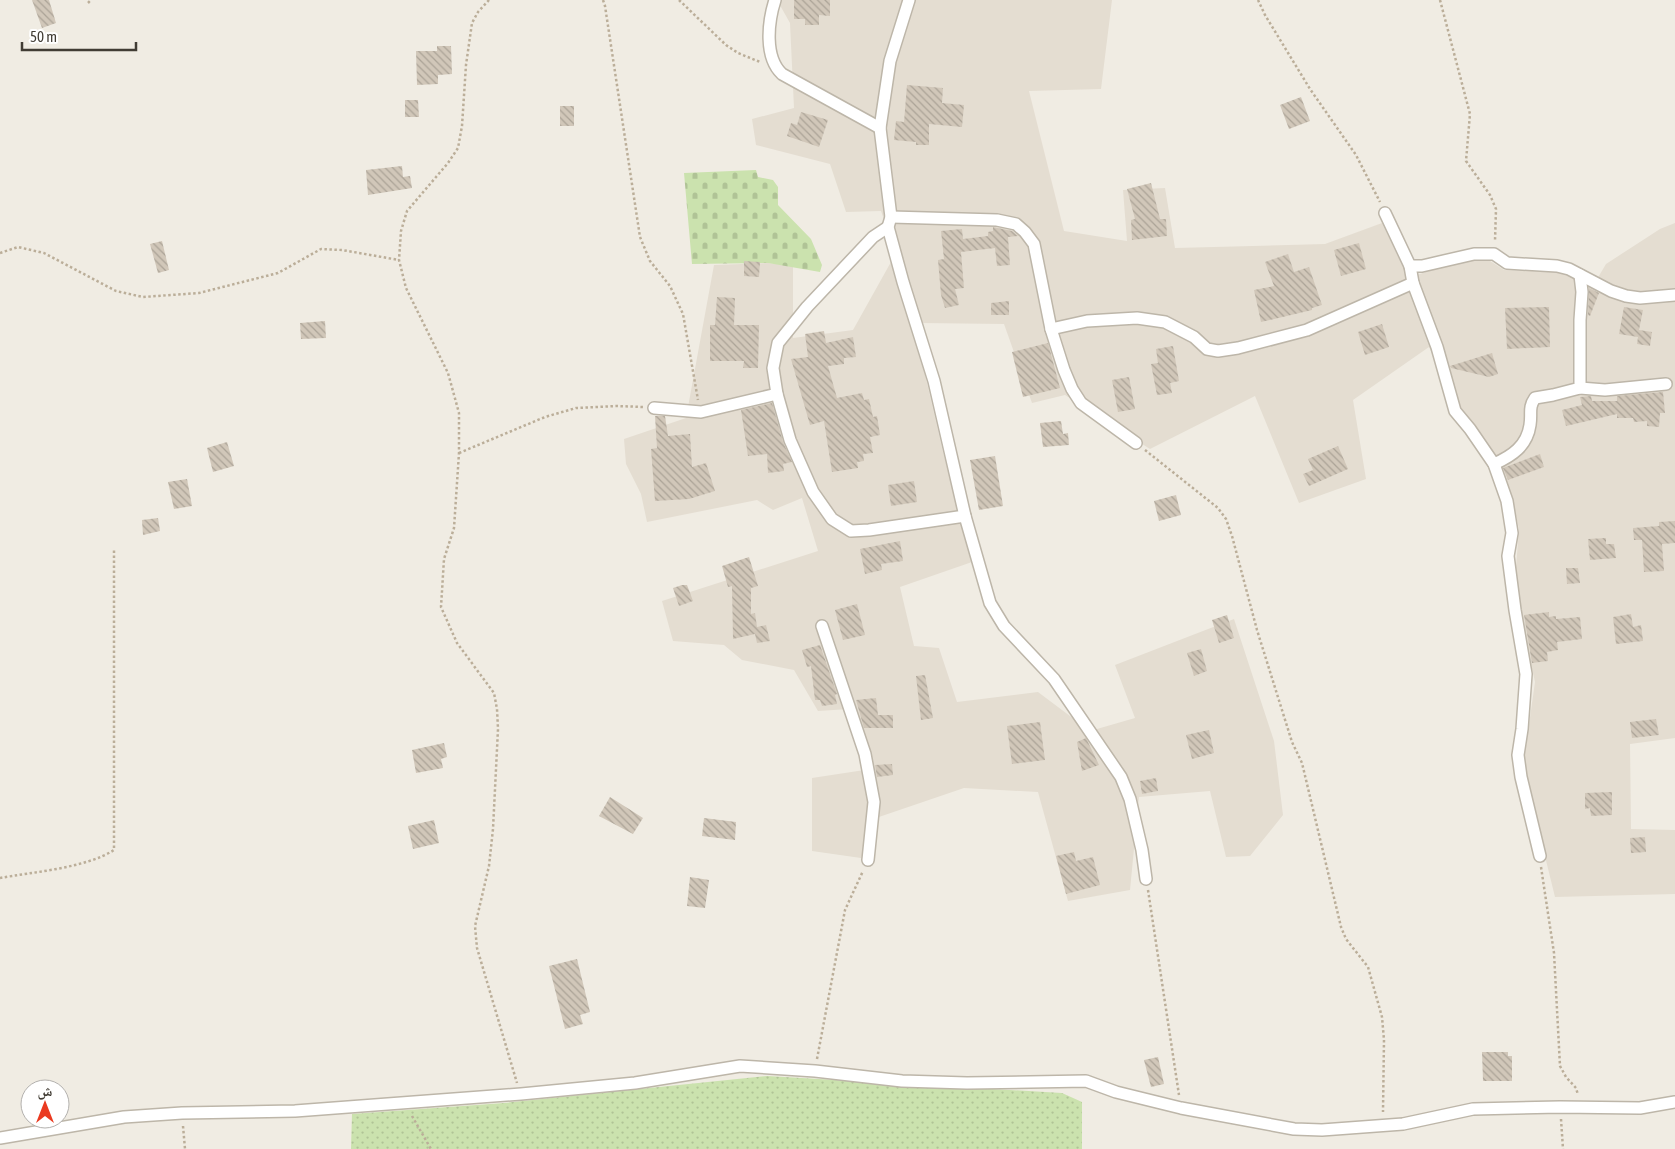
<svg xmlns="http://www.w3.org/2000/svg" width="1675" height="1149" font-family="'Asap Condensed','Noto Naskh Arabic',sans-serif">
<defs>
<pattern id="grass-dots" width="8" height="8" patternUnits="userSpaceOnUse" patternTransform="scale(1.25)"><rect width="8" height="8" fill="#cbe2ae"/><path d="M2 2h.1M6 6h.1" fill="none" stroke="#b0c396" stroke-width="1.8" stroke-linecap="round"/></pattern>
<pattern id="cemetery-stones" width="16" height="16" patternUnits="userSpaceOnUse" patternTransform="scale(1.25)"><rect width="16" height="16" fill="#cbe2ae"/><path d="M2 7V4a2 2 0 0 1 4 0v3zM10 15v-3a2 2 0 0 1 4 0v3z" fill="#b0c396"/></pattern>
<pattern id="building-back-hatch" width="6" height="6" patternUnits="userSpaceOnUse" patternTransform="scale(1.25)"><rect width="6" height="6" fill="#d1c7b9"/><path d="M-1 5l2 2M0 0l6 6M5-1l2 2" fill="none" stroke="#aba397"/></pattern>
</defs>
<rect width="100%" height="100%" fill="#f0ece3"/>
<path fill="#e4ddd1" d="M777,0h335l-11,89 -72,2 35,140 63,10 -4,-51 42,-2 10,60 150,-4 57,-21 23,48 12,4 49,-17 21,1 17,11 23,1 31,-3 35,18 13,-22 54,-35 15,-6v515l-45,6 1,85 44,1v64l-120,3 -32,-130 12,-85 -16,-73 -3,-42 3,-38 -8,-36 -19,-40 -33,-42 -30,-64 -76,53 13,79 -67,24 -44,-107 -105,53 -85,-54 -33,8 -28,-79 -84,-1 -5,8 28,121 29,110 -72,25 14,59 25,2 18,54 81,-10 52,39 45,-13 -20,-53 119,-46 40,122 9,74 -33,41 -24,1 -16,-66 -71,6 -9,93 -62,11 -30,-109 -74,-4 -88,30 -15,40 -49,-7v-73l59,-9 -22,-60 -31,2 -24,-41 -52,-10 -18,-15 -51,-4 -11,-40 156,-50 -16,-53 -29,12 -16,-10 -110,22 -6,-28 -15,-30 -2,-25 62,-21 28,-153 54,-2 25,3v72l60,-8 43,-77 -15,-42 -35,1 -16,-48 -74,-19 -4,-26 42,-11 -4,-85z"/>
<path fill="url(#grass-dots)" d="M767,1076l295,17 20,9v47h-731l1,-35 152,-11z"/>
<path fill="url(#cemetery-stones)" d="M756,170l2,7 15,3 5,7v18l33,34 11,26 -2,7 -52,-9 -76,1 -8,-91z"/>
<g fill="url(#building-back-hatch)">
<path d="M32,0h17l7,23 -14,5z"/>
<path d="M794,0h36v16l-11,-1v10h-14v-6h-11z"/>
<path d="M437,46h14l1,28 -14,1v9l-21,1 -1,-34h21z"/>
<path d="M907,85l36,3 -1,15 22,2 -2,22 -33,-3v21h-13v-3l-22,-2 2,-19 8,1z"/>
<path d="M1301,97l9,24 -21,8 -9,-24z"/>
<path d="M405,100h13l1,17h-14z"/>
<rect x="560" y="106" width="14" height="20"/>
<path d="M801,112l27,8 -9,27 -32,-11 4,-13 6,2z"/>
<path d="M402,166l1,11 7,-1 2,12 -44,7 -2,-25z"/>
<path d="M1151,183l9,36h6l1,17 -35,4 -1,-20 4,-1 -8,-30z"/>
<path d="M993,227l19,4 6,5 -10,1 2,28 -13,1 -2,-18 -34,4 3,36 -9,1 4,16 -14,3 -4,-13 -3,-35 6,-1 -3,-28 21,-2 1,10 25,-3v-4l5,-1z"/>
<path d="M162,241l7,29 -11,3 -8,-29z"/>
<path d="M1359,243l7,26 -25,7 -7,-26z"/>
<path d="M1288,254l6,18 15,-5 13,38 -10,3v2l-51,12 -7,-32 20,-4 -9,-24z"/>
<path d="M744,261l16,1 -1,15 -15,-1z"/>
<path d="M1589,288l10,5 -9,23 -2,-1z"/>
<path d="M717,297l18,1 -1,27h25l-1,43h-15l1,-7h-34v-36h5z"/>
<path d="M1009,301v14h-18v-12z"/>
<path d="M1549,307l1,40 -43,2 -2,-41z"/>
<path d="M1624,307l19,3 -4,20 13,2 -2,14 -13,-2 1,-7 -19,-3z"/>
<path d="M325,321l1,17 -25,1 -1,-16z"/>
<path d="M1382,324l7,23 -24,8 -7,-23z"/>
<path d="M824,331l2,12 27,-6 3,20 -12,1v6l-16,2 9,32 25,-5 2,7 5,-1 4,18 4,-1 3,19 -10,2 3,16 -10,1 1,7 -7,1 1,6 -26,4 -8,-51 -14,4 -19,-66 17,-2 -3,-23z"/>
<path d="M1048,343l12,45 -37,9 -11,-45z"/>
<path d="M1173,346l6,35 -9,2 2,10 -15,2 -6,-31 7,-1 -2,-14z"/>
<path d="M1492,353l6,21 -9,3 -38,-9 -1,-2z"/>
<path d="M1129,377l6,32 -17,3 -6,-32z"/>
<path d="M1663,392l2,21h-5l-1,14 -12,-1v-5l-13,1 -1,-4h-16v-4l-51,12 -4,-16 20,-5 -2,-8 11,-1 1,5h25v-5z"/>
<path d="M772,403l11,39 9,20 -9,2 1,7 -16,2 -1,-19 -19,2 -7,-46z"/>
<path d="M655,416h10l3,20 22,-2 2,33 14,-4 9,28 -26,8 -34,2 -4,-52 6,-1z"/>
<path d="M1061,421l2,13 5,-1 1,12 -26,2 -3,-24z"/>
<path d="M227,442l7,24 -21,6 -6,-24z"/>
<path d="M1338,446l10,23 -39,17 -6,-12 10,-4 -5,-11z"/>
<path d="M1540,454l4,13 -36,13 -5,-12z"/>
<path d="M995,456l8,50 -24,4 -9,-50z"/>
<path d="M187,479l5,27 -18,3 -6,-27z"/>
<path d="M914,481l3,21 -26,4 -3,-21z"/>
<path d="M1176,495l5,20 -22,6 -5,-20z"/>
<path d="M158,518l2,13 -17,4 -1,-15z"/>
<path d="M1675,521v22l-13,1 2,27 -20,1 -2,-32h-8l-1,-12 26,-2v-4z"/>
<path d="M1606,538v6h8l2,14 -26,2 -2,-21z"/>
<path d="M900,541l3,20 -22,3 1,6 -17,4 -5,-25z"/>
<path d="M749,557l9,29 -7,2v26l4,-1 2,14 9,-2 4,16 -13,2 -2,-9 -22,5 -1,-53 -4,1 -6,-21z"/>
<path d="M1566,568h12l2,15 -13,1z"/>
<path d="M682,585h5l6,16 -14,5 -6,-18z"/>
<path d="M857,604l8,31 -22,5 -8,-30z"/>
<path d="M1549,612v5l7,-1v3l24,-2 2,22 -25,3 1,8 -11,2 1,9 -16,2 -8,-48z"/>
<path d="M1631,614l2,13 8,-2 2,16 -27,3 -3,-27z"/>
<path d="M1227,615l7,23 -15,5 -7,-23z"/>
<path d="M820,645l17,49 -2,1 2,9 -15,2 -2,-6h-5l-4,-34 -4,1 -5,-17z"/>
<path d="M1201,649l6,22 -13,5 -7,-23z"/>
<path d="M925,675l8,43 -12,2 -5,-44z"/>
<path d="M876,698l2,17h15v13h-29l-8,-28z"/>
<path d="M1656,719l3,16 -27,3 -2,-16z"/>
<path d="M1040,722l5,38 -33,4 -5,-38z"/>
<path d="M1209,730l5,23 -22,6 -6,-24z"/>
<path d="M1086,738l13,27 -17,6 -5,-29z"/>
<path d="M444,743l3,14 -6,2 2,9 -27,5 -4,-23z"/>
<path d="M892,764l1,11 -16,2 -2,-12z"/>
<path d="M1156,778l2,13 -16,3 -2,-13z"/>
<path d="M1612,792v23l-21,1 -1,-8 -5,1v-16z"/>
<path d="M610,797l33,21 -10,16 -34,-18z"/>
<path d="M704,818l32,4 -1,18 -33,-4z"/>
<path d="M434,820l5,23 -26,6 -5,-23z"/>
<path d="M1645,837l1,15 -15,1 -1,-15z"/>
<path d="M1074,852l2,9 17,-4 7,28 -34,9 -10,-38z"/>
<path d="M690,877l19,3 -4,28 -18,-2z"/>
<path d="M577,959l13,53 -10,3 3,9 -18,5 -16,-63z"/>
<path d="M1482,1052h26v4h4v25h-29z"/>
<path d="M1158,1057l6,27 -13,3 -7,-27z"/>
</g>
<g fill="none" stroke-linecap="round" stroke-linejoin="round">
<g stroke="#bdb6a9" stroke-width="14">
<g id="minor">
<path d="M775,0c-7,22 -11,57 7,74l98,54"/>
<path d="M909,0l-19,61 -10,67 11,89 -3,10 15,55 31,99 31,135 25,87 14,23 50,53 67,98 9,22 12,51 4,29"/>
<path d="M1385,213l25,53 3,17 24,64 18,64 15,18 24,35 13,37 5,32 -4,23 7,54 11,64 -4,55 -4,26 3,22 19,79"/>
<path d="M891,217l106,3 19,4 9,8 9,12 17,85 13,41 8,19 9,14 55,40"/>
<path d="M888,227l-15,10 -66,70 -29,36 -5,25 4,26 13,46 23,52 19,27 19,12 18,-1 96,-14"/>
<path d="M1410,266h12l52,-12h20l13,9 50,3 12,3 42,22 15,5 14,2 35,-3"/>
<path d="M1051,329l36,-8 50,-3 28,4 29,15 13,12 11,2 20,-3 69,-18 106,-47"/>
<path d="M1580,388l25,2 61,-6"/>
<path d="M654,408l47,4 76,-18"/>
<path d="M1494,464c18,-8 33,-18 36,-39 2,-12 -2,-17 5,-27l18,-3 27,-7v-68l2,-28 -2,-17"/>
<path d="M822,626l43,128 9,48 -6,58"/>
<path d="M0,1138l124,-21 58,-4 113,-2 226,-17 114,-11 105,-17 75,5 87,10 65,2 119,-2 30,11 65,16 113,21 28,1 81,-6 70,-15 87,-2 80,1 35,-6"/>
</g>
</g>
<g stroke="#bbae99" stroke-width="2.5" stroke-dasharray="2.5 2.5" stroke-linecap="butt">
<path d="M489,0l-11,12 -6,11 -6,42 -4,61 -4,22 -10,15 -41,48 -6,20 -2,29 7,28 42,85 11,40v40l-5,75 -10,31 -3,48 16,36 37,50 3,16 1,20 -5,100 -4,37 -14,60 2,22 40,135"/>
<path d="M603,0l2,6 35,231 10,24 20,25 13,28 15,86"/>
<path d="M679,0l47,45 12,8 22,9"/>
<path d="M1258,0l7,15 45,74 46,66 24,47"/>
<path d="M1440,0l30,114 -4,47 24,34 6,14 -1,32"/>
<path d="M88,3l3,-3"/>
<path d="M0,253l18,-6 26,6 72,38 27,6 56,-4 79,-20 43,-24 21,1 57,10"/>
<path d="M1145,450l73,58 8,11 6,17 25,94 35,112 10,21 39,164 5,12 22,28 14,50 2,23 -1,72"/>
<path d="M459,453l86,-36 31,-9 41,-2 26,1"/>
<path d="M1541,867l13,86 6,113 6,11 10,11 2,7"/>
<path d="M0,878c33,-6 86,-10 114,-28v-301"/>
<path d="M1148,890l31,205"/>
<path d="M817,1059l28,-149 18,-39"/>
<path d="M412,1116l19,33"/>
<path d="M1561,1119l2,30"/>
<path d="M183,1126l2,23"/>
</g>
<use href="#minor" stroke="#fff" stroke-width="11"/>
</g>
<g transform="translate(45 1104)"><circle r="24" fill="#ffffff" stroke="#b3b1ae"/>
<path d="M0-4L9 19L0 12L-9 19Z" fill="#ea3a20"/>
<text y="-8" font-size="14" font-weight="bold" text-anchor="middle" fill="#413c34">ش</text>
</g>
<path d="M22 42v8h114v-8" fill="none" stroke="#413c34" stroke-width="2.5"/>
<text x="30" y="42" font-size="15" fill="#413c34" stroke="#ffffff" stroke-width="4" paint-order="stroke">50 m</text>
</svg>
